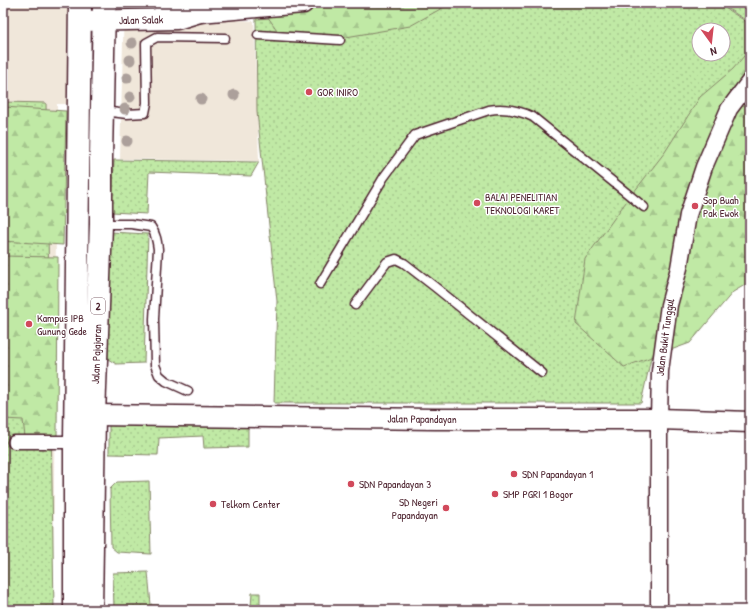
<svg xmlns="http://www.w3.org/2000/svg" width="753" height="613" font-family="'Patrick Hand',sans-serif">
<defs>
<pattern id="grass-dots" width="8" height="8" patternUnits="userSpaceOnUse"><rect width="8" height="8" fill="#c0e9a5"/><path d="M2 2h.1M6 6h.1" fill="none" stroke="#a6c78e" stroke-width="1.8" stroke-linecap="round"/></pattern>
<pattern id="forest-firs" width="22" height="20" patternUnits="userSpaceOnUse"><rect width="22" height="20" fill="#c0e9a5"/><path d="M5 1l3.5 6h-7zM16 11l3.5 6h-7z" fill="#a6c78e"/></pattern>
</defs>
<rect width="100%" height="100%" fill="#fff"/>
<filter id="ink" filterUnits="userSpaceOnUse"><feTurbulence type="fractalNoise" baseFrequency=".025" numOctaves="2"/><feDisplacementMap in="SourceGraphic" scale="8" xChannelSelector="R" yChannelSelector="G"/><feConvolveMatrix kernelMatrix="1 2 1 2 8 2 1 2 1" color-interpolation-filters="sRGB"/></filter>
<g filter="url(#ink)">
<g fill="#f0e7da">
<path d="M3,3h70l4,101h-20l-4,506h-50z"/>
<path d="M124,3h113v17l17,1 5,140 -139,-2z"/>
</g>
<g fill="url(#grass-dots)" stroke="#858468" fill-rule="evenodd">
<path d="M382,3h335l33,21v48l-90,246 -19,85h-367l3,-102 -20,-189 -1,-93 47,-3zM699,30h24v24h-24z"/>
<path d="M719,3h31v20z"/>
<path d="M3,102l43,1 8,507h-51z"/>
<path d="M114,160l145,2 -8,14 -102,-4 -2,42 -35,-2z"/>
<path d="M110,232l38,2 -4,129 -28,1 -8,-5z"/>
<path d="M109,422l139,2v23l-44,1 -1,-12 -44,2 -1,17 -49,-1z"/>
<path d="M149,481l2,73 -34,-2 -6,-5 -1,-58 7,-7z"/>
<path d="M148,572l3,33 100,2 1,-14h8v17h-146l-1,-37z"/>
</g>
<g fill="url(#forest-firs)" stroke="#858468">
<path d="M258,3h193l-41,23 -64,11 -62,3z"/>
<path d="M750,49v233l-17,10 -43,51 -66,24 -48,-43 9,-65 38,-53 42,-54 35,-55 33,-28z"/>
<path d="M3,107l63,4 -3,134 -60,-4z"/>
<path d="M3,256l55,1 -1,180h-32l-2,-17 -20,-1z"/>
</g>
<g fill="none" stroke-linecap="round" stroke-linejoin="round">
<g stroke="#4a1f2b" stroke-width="11">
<g id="service">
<path d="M258,35l82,5"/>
<path d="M103,111l24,3 18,-1 2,-10 -1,-60 11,-6 68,1"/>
<path d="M102,224h29l20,3c5,7 6,14 7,22l-4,70 1,46 4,10 7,6 22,10"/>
<path d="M320,284l64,-107 31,-42 74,-25c16,-3 29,0 44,7l111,90"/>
<path d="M355,305l32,-43 9,-3 8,4 31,24 107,86"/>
</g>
</g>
<g stroke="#4a1f2b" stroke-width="15">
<path id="pedestrian" d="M14,442h61"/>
</g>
<g stroke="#4a1f2b" stroke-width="19">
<g id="minor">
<path id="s1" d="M659,610v-191l1,-48 9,-66 10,-37 9,-53 16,-48 25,-58 21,-28"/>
</g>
</g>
<g stroke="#4a1f2b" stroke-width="23">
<g id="tertiary">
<path d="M162,3h15l23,9"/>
<path id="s2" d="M80,21l97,-2 23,-7 103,-9"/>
<path id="s3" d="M94,415l341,4h224l91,3"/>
</g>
</g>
<g stroke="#4a1f2b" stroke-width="25">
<g id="trunk">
<path d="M75,610v-168l5,-439"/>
<path id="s4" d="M91,610l3,-195 7,-191v-66l3,-155"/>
</g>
</g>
<use href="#service" stroke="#fff" stroke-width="8"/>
<use href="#pedestrian" stroke="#fff" stroke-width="12"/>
<use href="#minor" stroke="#fff" stroke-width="16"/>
<use href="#tertiary" stroke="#fff" stroke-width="20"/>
<use href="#trunk" stroke="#fff" stroke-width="22"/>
</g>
<g fill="#aca09b">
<circle cx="132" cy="43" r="5.5"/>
<circle cx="130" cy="60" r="5.5"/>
<circle cx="127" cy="78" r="5.5"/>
<circle cx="234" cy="95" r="5.5"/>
<circle cx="130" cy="97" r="5.5"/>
<circle cx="201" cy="99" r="5.5"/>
<circle cx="125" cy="109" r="5.5"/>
<circle cx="127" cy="141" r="5.5"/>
</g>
</g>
<g fill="#d1495b" stroke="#fff" stroke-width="1.5">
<circle cx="309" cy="92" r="4"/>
<circle cx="477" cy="203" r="4"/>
<circle cx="695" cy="206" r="4"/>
<circle cx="29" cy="324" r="4"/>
<circle cx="514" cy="474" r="4"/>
<circle cx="351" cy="484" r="4"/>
<circle cx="495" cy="494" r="4"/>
<circle cx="213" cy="504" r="4"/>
<circle cx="446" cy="508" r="4"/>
</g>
<g text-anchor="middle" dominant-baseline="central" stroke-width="3" stroke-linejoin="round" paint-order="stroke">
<rect fill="#fff" stroke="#80626b" stroke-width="1" x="91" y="298" width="14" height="16" rx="3"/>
<g font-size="10" font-weight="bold" fill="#4a1f2b">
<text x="98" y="306">2</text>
</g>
<g font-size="11" fill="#4a1f2b" stroke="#fff">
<text stroke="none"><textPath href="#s2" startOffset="61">Jalan Salak</textPath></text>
<text stroke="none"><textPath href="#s1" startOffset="273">Jalan Bukit Tunggul</textPath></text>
<text stroke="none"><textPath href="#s4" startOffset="256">Jalan Pajajaran</textPath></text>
<text stroke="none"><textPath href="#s3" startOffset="328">Jalan Papandayan</textPath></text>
</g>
<g font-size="11" fill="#4a1f2b" stroke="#fff" text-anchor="start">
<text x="317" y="92">GOR INIRO</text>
<text x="485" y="197">BALAI PENELITIAN<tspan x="485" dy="13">TEKNOLOGI KARET</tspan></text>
<text x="703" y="200">Sop Buah<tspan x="703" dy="13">Pak Ewok</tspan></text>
<text x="37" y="318">Kampus IPB<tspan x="37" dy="13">Gunung Gede</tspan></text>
<text x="522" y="474">SDN Papandayan 1</text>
<text x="359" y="484">SDN Papandayan 3</text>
<text x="503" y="494">SMP PGRI 1 Bogor</text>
<text x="438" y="502" text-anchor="end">SD Negeri<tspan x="438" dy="13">Papandayan</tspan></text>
<text x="221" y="504">Telkom Center</text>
</g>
</g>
<rect width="753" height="613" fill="none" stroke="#fff" stroke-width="16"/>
<rect x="8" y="8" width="737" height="597" fill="none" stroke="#4a1f2b" stroke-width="1.5" filter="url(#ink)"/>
<g transform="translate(711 42) rotate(165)"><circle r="19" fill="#ffffff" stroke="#b7a5aa"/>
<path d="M0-3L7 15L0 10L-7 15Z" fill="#d1495b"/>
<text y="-6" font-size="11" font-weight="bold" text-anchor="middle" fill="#4a1f2b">N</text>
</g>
</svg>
